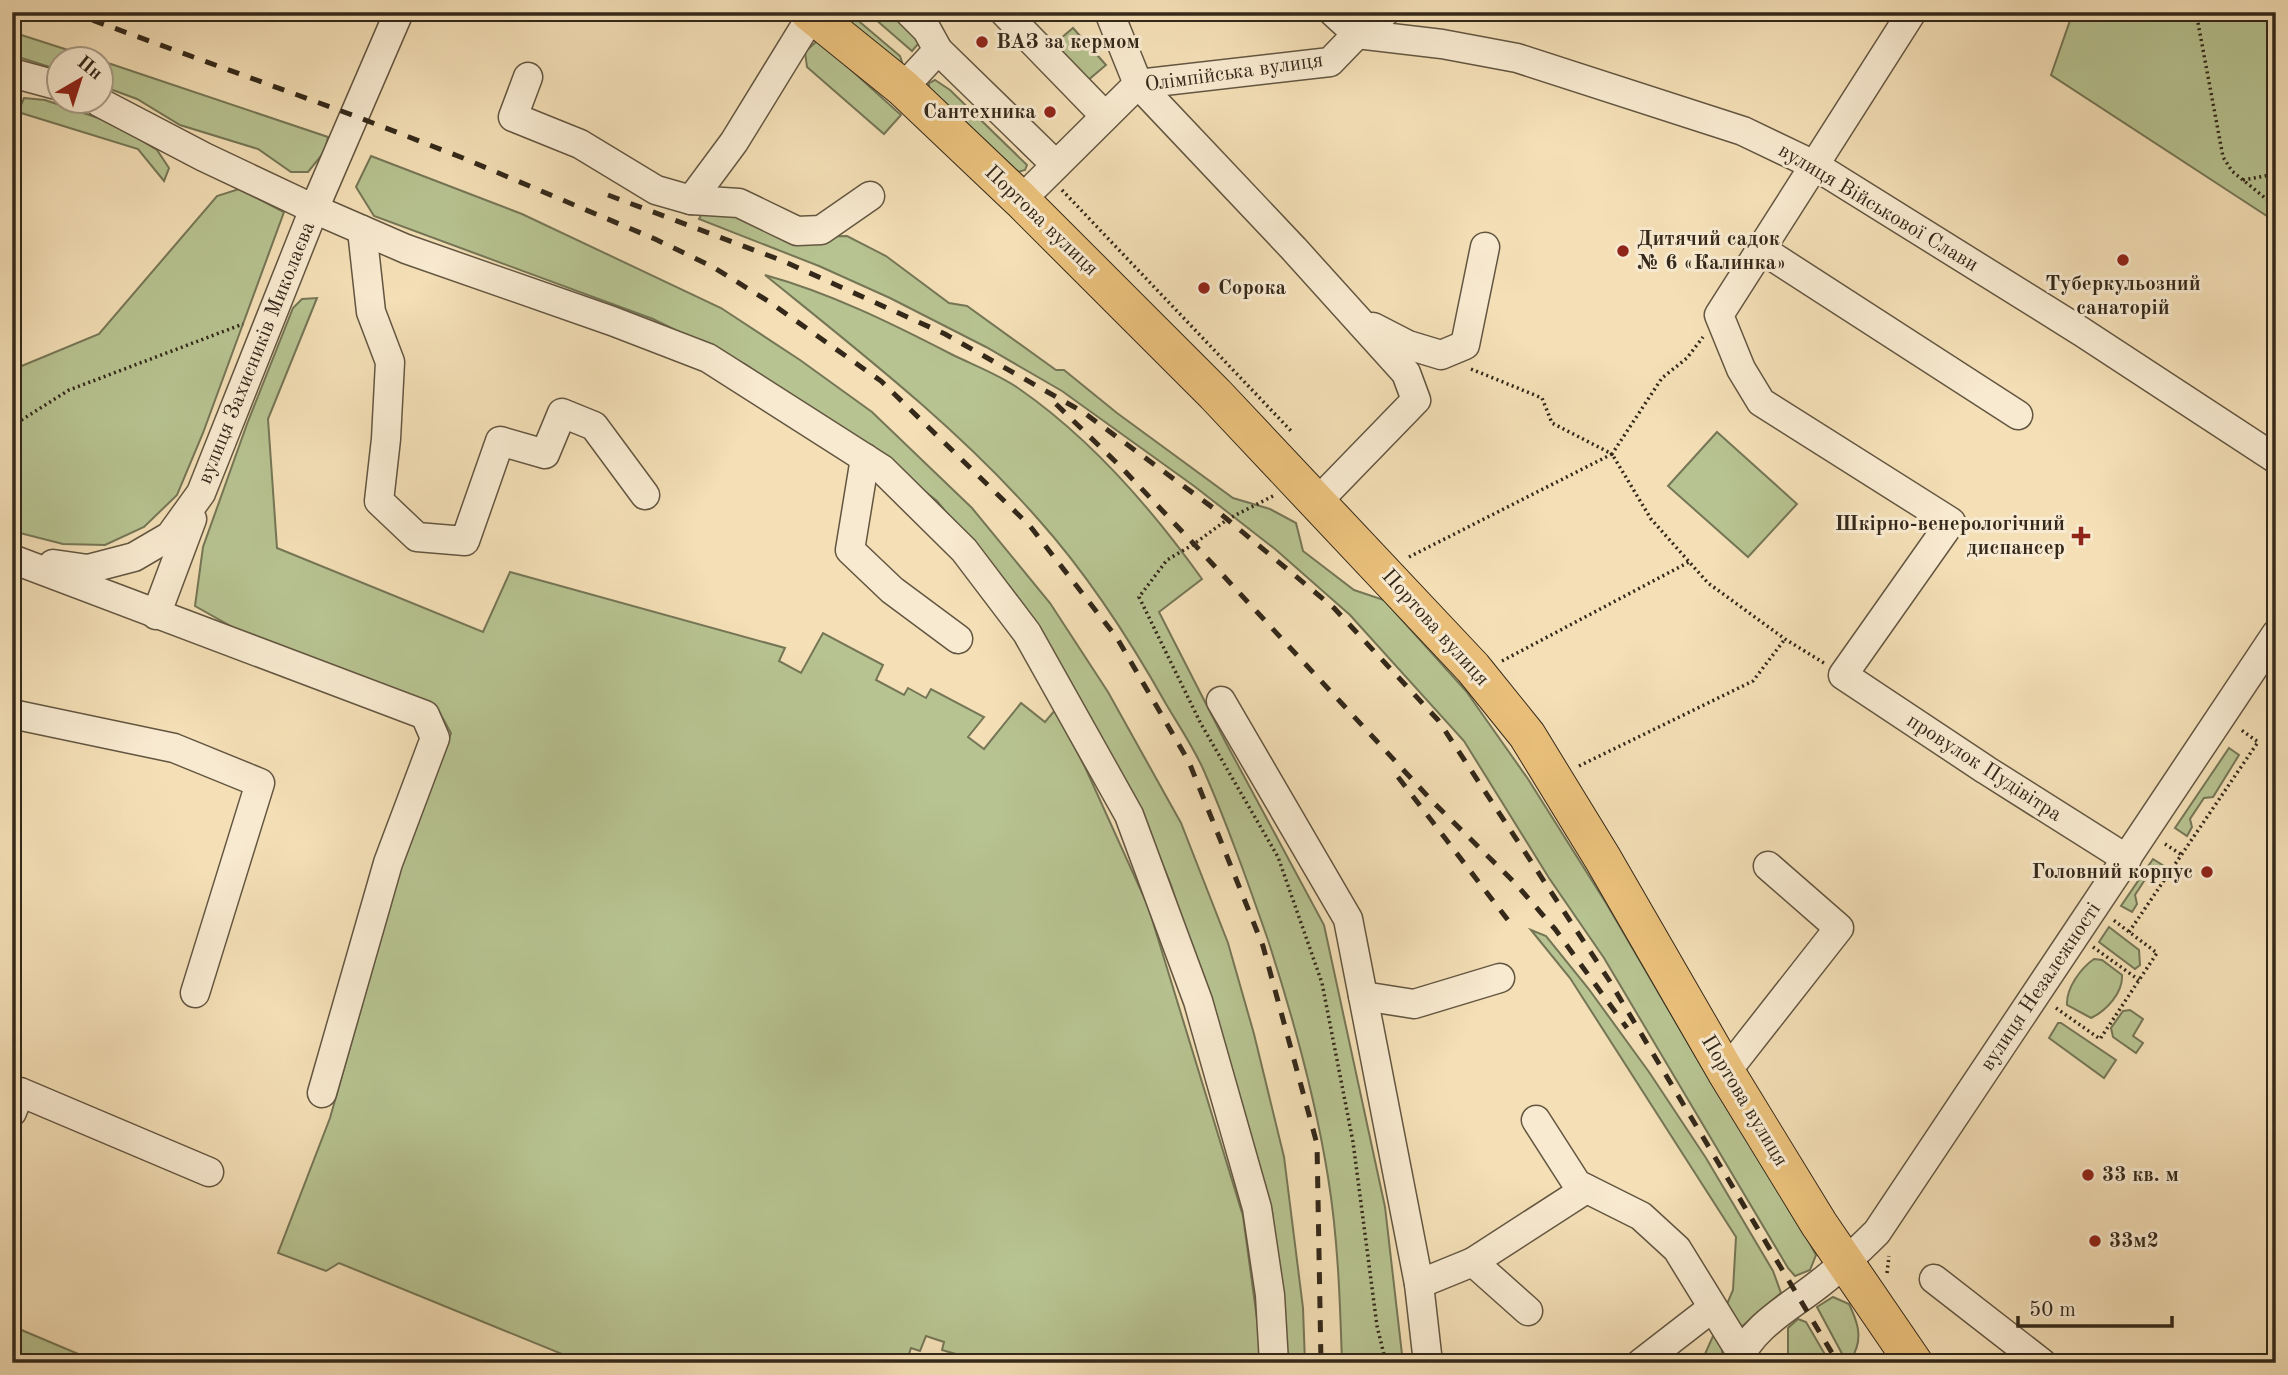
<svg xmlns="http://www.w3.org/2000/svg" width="2288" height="1375" font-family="'Old Standard TT',serif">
<rect width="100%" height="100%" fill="#f4dfb6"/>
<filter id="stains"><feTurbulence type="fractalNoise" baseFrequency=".00286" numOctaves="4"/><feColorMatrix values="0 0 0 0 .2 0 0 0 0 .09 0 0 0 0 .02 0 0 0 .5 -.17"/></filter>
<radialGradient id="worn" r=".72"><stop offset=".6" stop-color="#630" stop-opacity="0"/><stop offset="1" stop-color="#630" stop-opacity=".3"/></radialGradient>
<g fill="#b7c391" stroke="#757656" stroke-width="2">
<path d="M835,12h13l52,44 2,6 -5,1z"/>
<path d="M867,12h30l22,31 -7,8z"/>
<path d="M2073,12h203v210l-225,-147z"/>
<path d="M1073,28l33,37 -19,16 -33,-37z"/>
<path d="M12,32l84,27 -36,1 -1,10 -47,-15z"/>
<path d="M818,40l83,75 -17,19 -77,-67 -2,-15z"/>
<path d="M102,61l226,76 -3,14 -17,21h-17l-33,-23 -78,-24 -43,-26 -35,-13z"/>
<path d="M935,80l15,10 77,75 -2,5 -7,2 -89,-83v-6z"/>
<path d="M24,98l21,2 68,23 44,27 12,18 -5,13 -26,-32 -120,-37z"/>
<path d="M371,156l151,58 199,94 79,52 72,52 100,96 78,95 58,89 73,131 47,120 26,91 30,123 19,151 2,55h-18l-15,-152 -55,-184 -46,-142 -33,-81 -105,-186 -96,-117 -57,-45 -135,-92 -92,-45 -279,-103 -18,-29z"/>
<path d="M239,189l45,23 -81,221 -26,62 -33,32 -39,18 -42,-1 -51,-13v-161l87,-36 118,-138z"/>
<path d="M702,213h32l63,24 50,-1 39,20 63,47 18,3 89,64h8l53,43 116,85 37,11 26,14 7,28 51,39 30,10 82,91 62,88 78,124 93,159 95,152 22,41 -6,15 -15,6 -7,-8 -184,-310 -55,-80 -85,-137 -114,-126 -75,-66 -81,-63 -132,-95 -76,-44 -96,-49 -71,-32 -120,-47z"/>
<path d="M765,275c65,18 126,48 186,79 22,11 47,20 67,34 71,49 134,121 184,191l-43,33 66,129 99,184 61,282 18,156h-61c-2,-63 -4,-125 -14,-186 -13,-81 -35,-160 -60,-237 -20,-57 -40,-114 -64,-169 -10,-23 -25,-45 -38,-67 -37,-66 -77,-128 -128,-185 -81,-92 -178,-167 -273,-244z"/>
<path d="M317,298l-49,121 9,129 206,84 27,-60 275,76 -6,13 22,12 22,-40 60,32 -7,15 28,15 4,-7 18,10 5,-9 53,28 -16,20 16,12 37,-46 24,19 10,-12 30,57 63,139 95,310 20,147h-185l1,-4 -17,-5 -2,9h-73l-45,-13 2,-8 -18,-6 -6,15 -9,-3 -5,15h-12l-11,-5 -2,5h-297l-245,-100 -13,8 -48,-18 52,-135 77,-272 44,-113 -15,-27 -184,-68 -57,-32 8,-59 44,-123 46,-116 9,-9z"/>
<path d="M1717,432l80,72 -49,53 -80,-71z"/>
<path d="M2229,748l10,7 -26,42 -9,1 -14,21 2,8 -5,9 -12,-8z"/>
<path d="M2153,859l11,7 -7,9h-9l-13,20 2,9 -5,8 -11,-6z"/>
<path d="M2109,927l30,23 1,15 -5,4 -36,-27z"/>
<path d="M1531,930l15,6 42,52 61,84 57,86 67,113 8,22 -42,36 -15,-18 9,-21 3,-53 -166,-259z"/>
<path d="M2094,959l8,1 20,15c1,18 -16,36 -31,43l-24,-13c-1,-17 14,-37 27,-46z"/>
<path d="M2130,1010l13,9 -10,17 10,7 -7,10 -23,-16 -2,-9 12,-17z"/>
<path d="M2058,1023h3l55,37 -12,18 -55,-40z"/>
<path d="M1833,1297l16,7c8,17 14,32 5,50l5,9h-12l-30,-56z"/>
<path d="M1798,1319l8,3 24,41h-42v-35z"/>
<path d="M12,1326l83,35 -1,2h-82z"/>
<path d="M1717,1327l4,10 2,26h-22z"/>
</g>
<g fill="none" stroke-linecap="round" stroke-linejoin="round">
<g stroke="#635641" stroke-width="31">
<g id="minor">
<path d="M909,12l18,18 11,20 118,115"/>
<path d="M1004,12l101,104"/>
<path d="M1109,12l29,72 156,165 112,124 10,27 -98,101"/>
<path d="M1333,12l24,22"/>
<path d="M1912,12l-193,303 22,54 20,33 190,120 -108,153 143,95 141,89"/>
<path d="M1357,34l85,10 75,14 226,73 71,34 268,167 194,127"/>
<path d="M12,73l48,13"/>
<path d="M528,77l-15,40 67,27 76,46 35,10 43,-58 78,-127"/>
<path d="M903,88l35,-38"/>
<path d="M99,102l105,55 110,52 92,40 206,72 96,37 174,111 82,81 63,83 102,182 69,186 59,207 13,87 4,68"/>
<path d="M691,200l48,3 58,28 24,-1 49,-34"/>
<path d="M1021,200l117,-116 192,-22 27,-28 28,-22"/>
<path d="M362,230l9,82 19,50 -4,77 -7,62 38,36 48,4 35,-100 45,13 17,-41 32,13 51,69"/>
<path d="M1761,249l257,166"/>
<path d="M1373,327l35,18 33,10 24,-10 20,-98"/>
<path d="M865,458l-15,92 42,40 66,49"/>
<path d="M12,559l413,156 10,23 -47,125 -66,230"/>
<path d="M53,564l35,5 46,-12 36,-21 31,-43 113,-284 85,-197"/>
<path d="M156,615l36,-96"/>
<path d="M1221,701l127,218 71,365 9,79"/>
<path d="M12,714l162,34 86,35 -65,210"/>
<path d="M1363,996l51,8 86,-26"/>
<path d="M1726,1072l113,-144 -71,-62"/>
<path d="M12,1112l8,-20 189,80"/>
<path d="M1536,1120l41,64 64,32 36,33 64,104"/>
<path d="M1473,1262l55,49"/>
<path d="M1934,1279l108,84"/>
<path d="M1419,1284l54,-22 113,-73"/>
<path d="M1641,1363l71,-55"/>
<path d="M1737,1363c15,-37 53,-56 82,-79 21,-16 40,-34 58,-52l399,-598"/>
</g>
</g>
<g stroke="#33281a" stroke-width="39">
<path id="major" d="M809,12l94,76 118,112 194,194 258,274 54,67 76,124 123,213 93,152 95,139"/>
</g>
<g stroke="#33281a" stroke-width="3.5" stroke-dasharray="2 3.5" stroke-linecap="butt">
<path d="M2196,12l27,145 9,14 44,36"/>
<path d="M2243,180l33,-6"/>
<path d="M1062,190l231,243"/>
<path d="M1471,369l71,29 10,25 60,31 50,-76 25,-20 16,-21"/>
<path d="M12,426l57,-36 174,-66"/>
<path d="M1273,496l-45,23 -34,25 -27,16 -28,37 62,127 77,133 44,126 31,159 24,184 9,37"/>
<path d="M1409,557l203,-103 39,65 57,64 77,56 39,24"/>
<path d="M2269,612l7,-10"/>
<path d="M1502,661l187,-99"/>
<path d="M1579,766l174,-85 32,-42"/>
<path d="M2165,844l17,11"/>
<path d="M2129,932l129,-190 -18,-13"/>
<path d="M2093,947l46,33"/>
<path d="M2056,1008l44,31 57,-86 -45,-34"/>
<path d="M1887,1273l2,-17"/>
</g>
<use href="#minor" stroke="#f8ead0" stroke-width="28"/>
<use href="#major" stroke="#eac07b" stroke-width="37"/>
<g stroke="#33281a" stroke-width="5" stroke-dasharray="12 12" stroke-linecap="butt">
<path d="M70,12l285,104 108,42 192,81 58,28 55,34 113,80 149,145 87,112 72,124 74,184 54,198 4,219"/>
<path d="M608,195l175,66 162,73 138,78 133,98 118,98 104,112 171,260 229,383"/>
<path d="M1056,404l65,63 73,77 241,260 80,79 40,46 72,99"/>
<path d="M1398,777l113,147"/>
</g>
</g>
<g fill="#8f2418" stroke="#f8ead0" stroke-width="2.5">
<circle cx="982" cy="42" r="7"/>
<circle cx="1050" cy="112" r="7"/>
<circle cx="1623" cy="251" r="7"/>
<circle cx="2123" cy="260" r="7"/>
<circle cx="1204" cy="288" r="7"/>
<path d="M2077.5 525.5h7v7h7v7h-7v7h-7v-7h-7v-7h7z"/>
<circle cx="2207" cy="872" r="7"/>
<circle cx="2088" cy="1175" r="7"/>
<circle cx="2095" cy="1241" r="7"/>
</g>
<g text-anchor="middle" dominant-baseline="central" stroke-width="6" stroke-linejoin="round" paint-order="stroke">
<g font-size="21" font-weight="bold" fill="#33281a" stroke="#f8ead0" text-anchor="start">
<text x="996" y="42">ВАЗ за кермом</text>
<text x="1036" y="112" text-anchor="end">Сантехника</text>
<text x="1637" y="239">Дитячий садок<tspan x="1637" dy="24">№ 6 «Калинка»</tspan></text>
<text x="2123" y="284" text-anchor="middle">Туберкульозний<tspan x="2123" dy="24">санаторій</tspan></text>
<text x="1218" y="288">Сорока</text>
<text x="2065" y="524" text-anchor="end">Шкірно-венерологічний<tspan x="2065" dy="24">диспансер</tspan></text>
<text x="2193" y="872" text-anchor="end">Головний корпус</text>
<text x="2102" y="1175">33 кв. м</text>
<text x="2109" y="1241">33м2</text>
</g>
<g font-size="21" fill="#33281a" stroke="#f8ead0">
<text transform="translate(1234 73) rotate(-8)">Олімпійська вулиця</text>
<text transform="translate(1878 208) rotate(31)">вулиця Військової Слави</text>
<text transform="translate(1041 221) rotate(44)">Портова вулиця</text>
<text transform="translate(257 353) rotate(-68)">вулиця Захисників Миколаєва</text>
<text transform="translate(1435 628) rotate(48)">Портова вулиця</text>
<text transform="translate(1984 768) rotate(33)">провулок Пудівітра</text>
<text transform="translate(2041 987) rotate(-56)">вулиця Незалежності</text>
<text transform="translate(1744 1101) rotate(59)">Портова вулиця</text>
</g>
</g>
<rect width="2288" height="1375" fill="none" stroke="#f4dfb6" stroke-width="42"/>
<rect x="14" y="14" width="2260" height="1347" fill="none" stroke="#33281a" stroke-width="3.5"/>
<rect x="21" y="21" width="2246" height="1333" fill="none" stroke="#33281a" stroke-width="2"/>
<g transform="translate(80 80) rotate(39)"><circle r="33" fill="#f8ead0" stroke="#a99c87" stroke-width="2"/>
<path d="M0-5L12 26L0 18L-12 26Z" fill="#8f2418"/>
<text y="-10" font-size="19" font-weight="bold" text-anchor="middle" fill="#33281a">Пн</text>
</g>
<path d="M2018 1316v10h154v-10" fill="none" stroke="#33281a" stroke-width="3.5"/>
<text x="2029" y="1316" font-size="21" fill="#33281a" stroke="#f8ead0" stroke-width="5" paint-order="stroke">50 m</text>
<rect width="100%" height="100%" filter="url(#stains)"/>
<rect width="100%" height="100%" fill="url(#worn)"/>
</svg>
